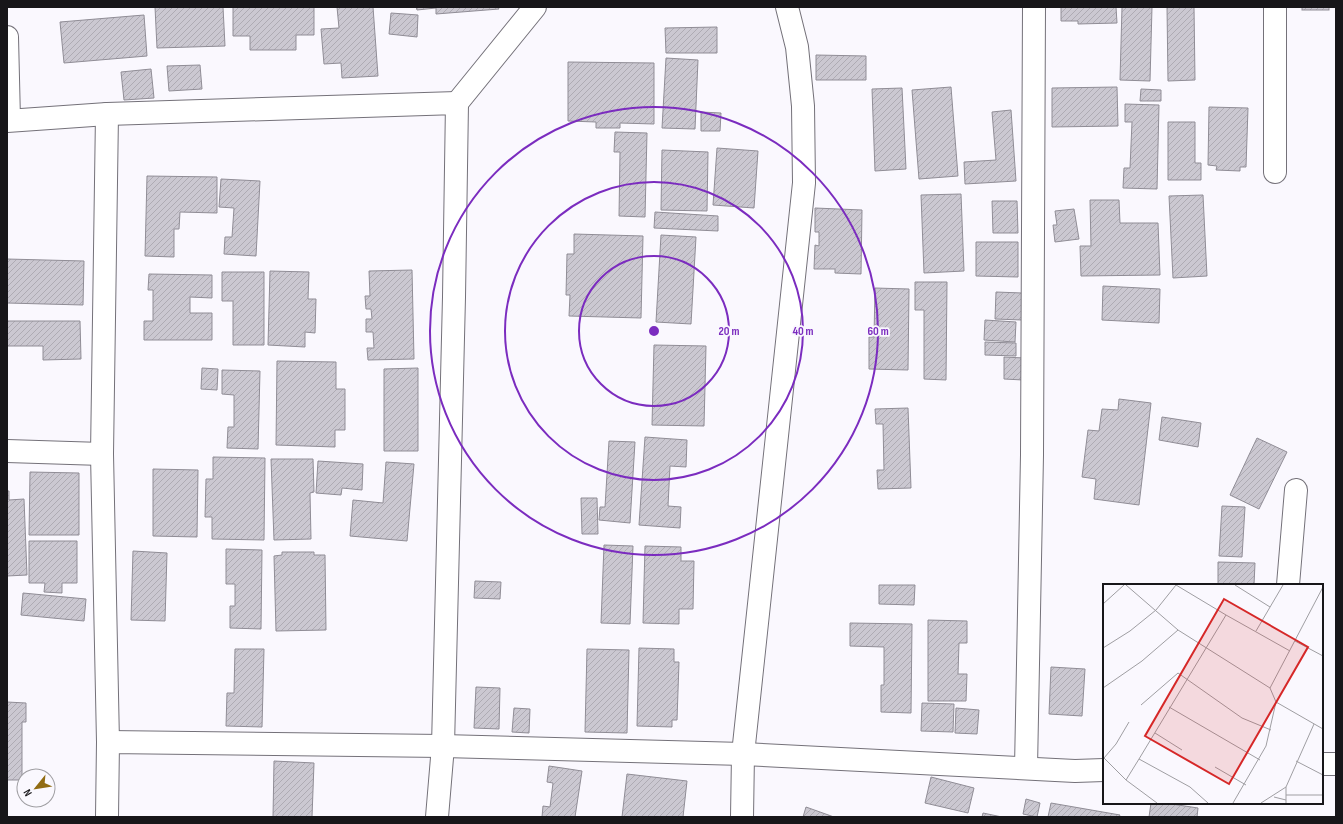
<svg xmlns="http://www.w3.org/2000/svg" width="1343" height="824" font-family="'Sofia Sans Condensed',sans-serif">
<defs>
<pattern id="building-hatch" width="6" height="6" patternUnits="userSpaceOnUse"><rect width="6" height="6" fill="#cbc8d1"/><path d="M-1 1l2-2M0 6l6-6M5 7l2-2" fill="none" stroke="#aeabb3"/></pattern>
</defs>
<rect width="100%" height="100%" fill="#faf8fe"/>
<g fill="url(#building-hatch)" stroke="#908d96">
<path d="M155,7h68l2,39 -68,2z"/>
<path d="M233,7h81v28h-18v15h-46v-14h-17z"/>
<path d="M337,7h36l5,69 -36,2 -1,-15 -17,1 -3,-35 18,-1z"/>
<path d="M416,7h82l1,2 -63,5v-6l-19,2z"/>
<path d="M1061,7h55l1,16 -39,1v-3h-17z"/>
<path d="M1122,7h30l-2,74 -30,-1z"/>
<path d="M1167,7h27l1,73 -27,1z"/>
<rect x="1302" y="7" width="27" height="3"/>
<path d="M391,13l27,2 -1,22 -28,-3z"/>
<path d="M144,15l3,41 -83,7 -4,-41z"/>
<path d="M717,27v26h-51l-1,-25z"/>
<path d="M816,55l50,1v24h-50z"/>
<path d="M666,58l32,2 -3,69 -33,-1z"/>
<path d="M568,62l86,1v61l-34,-1v5h-24v-6l-28,-1z"/>
<path d="M200,65l2,24 -33,2 -2,-25z"/>
<path d="M151,69l3,29 -30,2 -3,-28z"/>
<path d="M951,87l7,89 -39,3 -7,-89z"/>
<path d="M1117,87l1,39 -66,1v-39z"/>
<path d="M902,88l4,81 -31,2 -3,-82z"/>
<path d="M1141,89l20,1v11h-21z"/>
<path d="M1125,104l34,1 -2,84 -34,-1 1,-20h6l2,-46h-7z"/>
<path d="M1209,107l39,1 -2,59h-6v4l-24,-1 1,-4 -9,-1z"/>
<path d="M1011,110l5,71 -51,3 -1,-22 32,-2 -4,-48z"/>
<path d="M701,112l20,1 -1,18h-19z"/>
<path d="M1168,122h27v41h6v17h-33z"/>
<path d="M615,132l32,1 -2,84 -26,-1 1,-64h-6z"/>
<path d="M717,148l41,3 -4,57 -41,-3z"/>
<path d="M662,150l46,2 -1,59 -46,-1z"/>
<path d="M147,176l70,1v36l-37,-1 -1,17h-5v28l-29,-1z"/>
<path d="M221,179l39,2 -4,75 -32,-2 1,-17h7l2,-29 -15,-1z"/>
<path d="M961,194l3,77 -40,2 -3,-78z"/>
<path d="M1203,195l4,81 -34,2 -4,-82z"/>
<path d="M1090,200h29l1,23h38l2,52 -79,1 -1,-30h11z"/>
<path d="M992,201h25l1,32h-25z"/>
<path d="M815,208l47,2 -1,64 -26,-1v-4h-21l1,-24 4,1v-14h-4z"/>
<path d="M1074,209l5,30 -24,3 -2,-17h4l-2,-14z"/>
<path d="M655,212l63,4v15l-64,-3z"/>
<path d="M574,234l69,2 -2,82 -72,-2 1,-21h-4l1,-41h7z"/>
<path d="M661,235l35,2 -5,87 -35,-2z"/>
<path d="M976,242h42v35l-42,-1z"/>
<path d="M7,259l77,2 -1,44 -76,-2z"/>
<path d="M412,270l2,89 -46,1 -1,-12h7l-1,-16h-7v-13h6l-1,-10h-5l-1,-13h5l-1,-25z"/>
<path d="M270,271l39,1 -1,27h8l-1,34 -10,-1v15l-37,-2z"/>
<path d="M222,272h42v73h-31v-44h-11z"/>
<path d="M149,274l63,1v23l-22,-1v16h22v27h-68v-19h9v-31h-5z"/>
<path d="M915,282h32l-1,98 -22,-1v-69h-9z"/>
<path d="M1103,286l57,3 -1,34 -57,-3z"/>
<path d="M875,288l34,1 -1,81 -39,-1v-32h5z"/>
<path d="M996,292l26,1v27l-27,-1z"/>
<path d="M985,320l31,2 -1,20 -31,-2z"/>
<path d="M7,321h73l1,38 -38,1v-14h-36z"/>
<path d="M985,342l31,1v13l-31,-1z"/>
<path d="M654,345l52,1 -2,80 -52,-1z"/>
<path d="M1004,357l20,1 -1,22 -19,-1z"/>
<path d="M277,361l59,1v27h9v41h-10v17l-59,-2z"/>
<path d="M202,368l16,1 -1,21 -16,-1z"/>
<path d="M418,368v83h-34v-82z"/>
<path d="M222,370l38,1 -2,78 -31,-1 1,-21h6v-32l-12,-1z"/>
<path d="M1119,399l32,4 -12,102 -45,-6 2,-20 -14,-2 6,-47 11,1 3,-22 16,1z"/>
<path d="M908,408l3,80 -33,1 -1,-19h7l-1,-46h-7l-1,-15z"/>
<path d="M1162,417l39,6 -3,24 -39,-7z"/>
<path d="M645,437l42,3 -1,27 -16,-1 -2,40 13,1 -1,21 -41,-3z"/>
<path d="M1257,438l30,14 -28,57 -29,-14z"/>
<path d="M609,441l26,1 -5,81 -31,-3 1,-13h5z"/>
<path d="M213,457l52,1 -1,82 -52,-1v-22h-7l1,-38h7z"/>
<path d="M271,459h42l1,33 -4,1 1,46 -37,1z"/>
<path d="M318,461l45,3 -1,26 -20,-2 -1,7 -25,-2z"/>
<path d="M386,462l28,2 -7,77 -57,-5 3,-36 30,3z"/>
<path d="M153,469l45,1 -1,67 -44,-1z"/>
<path d="M30,472l49,1v62h-50z"/>
<path d="M7,491h2v9l15,-1 3,76 -20,1z"/>
<path d="M581,498h16l1,36h-16z"/>
<path d="M1222,506l23,1 -3,50 -23,-1z"/>
<path d="M29,541h48v42h-15v10l-18,-1 1,-9h-16z"/>
<path d="M604,545l29,1 -3,78 -29,-1z"/>
<path d="M645,546l36,1v14h13l-1,48h-14v15l-36,-1z"/>
<path d="M226,549l36,1 -1,79 -31,-1v-22h5v-22h-9z"/>
<path d="M133,551l34,2 -2,68 -34,-1z"/>
<path d="M282,552h32v3h11l1,75 -50,1 -2,-75 8,-1z"/>
<path d="M1218,562l37,1 -1,22h-36z"/>
<path d="M475,581l26,1 -1,17 -26,-1z"/>
<path d="M879,585h36l-1,20 -35,-1z"/>
<path d="M23,593l63,6 -2,22 -63,-6z"/>
<path d="M928,620l39,1v22h-8l-1,31h9l-1,27h-38z"/>
<path d="M850,623l62,1 -1,89 -30,-1v-27h3v-38l-34,-1z"/>
<path d="M639,648l35,1v13h5l-2,58h-5v7l-35,-1z"/>
<path d="M235,649h29l-2,78 -36,-1 1,-33h7z"/>
<path d="M587,649l42,1 -2,83 -42,-1z"/>
<path d="M1051,667l34,2 -3,47 -33,-2z"/>
<path d="M476,687l24,1 -1,41 -25,-1z"/>
<path d="M7,702l19,1v19h-4v58h-15z"/>
<path d="M922,703l32,1 -1,28 -32,-1z"/>
<path d="M514,708l16,1 -1,24 -17,-1z"/>
<path d="M956,708l23,2 -2,24 -22,-1z"/>
<path d="M274,761l40,2 -2,54h-39z"/>
<path d="M549,766l33,5 -7,46h-33l1,-11 7,1 3,-24 -6,-1z"/>
<path d="M627,774l60,7 -4,36h-61z"/>
<path d="M931,777l43,11 -6,25 -43,-10z"/>
<path d="M1026,799l14,4 -3,14 -14,-3z"/>
<path d="M1051,803l69,12 -1,2h-71z"/>
<path d="M1151,803h14l33,5 -1,9h-48z"/>
<path d="M806,807l28,10h-31z"/>
<path d="M983,813l19,4h-20z"/>
</g>
<g fill="none" stroke-linecap="round" stroke-linejoin="round">
<g stroke="#747179" stroke-width="24">
<g id="minor">
<path d="M1275,7v165"/>
<path d="M7,37l2,83"/>
<path d="M457,103l78,-96"/>
<path d="M107,114l-5,340 6,288"/>
<path d="M7,451l95,3"/>
<path d="M1288,585l8,-95"/>
<path d="M1322,764h14"/>
<path d="M1026,768l6,-313 2,-448"/>
<path d="M107,817l1,-75 335,4 300,8 332,17 29,-1"/>
<path d="M742,817l1,-63 61,-571 -1,-77 -6,-59 -10,-40"/>
</g>
</g>
<g stroke="#747179" stroke-width="24">
<path id="tertiary" d="M7,121l100,-7 350,-11 -3,194 -11,449 -6,71"/>
</g>
<use href="#minor" stroke="#fff" stroke-width="22"/>
<use href="#tertiary" stroke="#fff" stroke-width="22"/>
</g>
<g fill="none" stroke="#7b2cbf" stroke-width="2">
<circle cx="654" cy="331" r="75"/>
<circle cx="654" cy="331" r="149"/>
<circle cx="654" cy="331" r="224"/>
</g>
<g transform="translate(1103 584)">
<rect width="220" height="220" fill="#faf8fe"/>
<path fill="none" stroke="#9f9ea2" stroke-width="1" d="M23,1l52,45 92,58 6,14 -10,44 -33,57M132,1l35,22M0,20l21,-19M123,31l64,36M153,47l27,-46M192,57l28,15M0,64l27,-17 26,-21 20,-25M0,104l39,-27 36,-31M167,104l53,-101M173,118l47,27M38,121l37,-32 64,45 29,12M66,123l91,53M52,149l27,17M0,173l23,23 31,23M1,174l12,-14 13,-22M36,175l87,-144 -50,-30M193,177l27,14M112,183l31,18M23,196l13,-21 51,28 18,16M183,211h37M171,213l12,3M158,219l25,-16M183,219v-16l28,-63"/>
<path fill="#d62828" fill-opacity="0.15" stroke="#d62828" stroke-width="2" d="M121,15l84,48 -79,137 -84,-48z"/>
<rect width="220" height="220" fill="none" stroke="#171619" stroke-width="2"/>
</g>
<circle cx="654" cy="331" r="6" fill="#7b2cbf" stroke="#faf8fe" stroke-width="2"/>
<g font-size="12" text-anchor="middle" font-weight="bold" fill="#7b2cbf" stroke="#faf8fe" stroke-width="3.5" stroke-linejoin="round" paint-order="stroke">
<text x="729" y="335">20 m</text>
<text x="803" y="335">40 m</text>
<text x="878" y="335">60 m</text>
</g>
<rect width="1343" height="824" fill="none" stroke="#171619" stroke-width="16"/>
<g transform="translate(36 788) rotate(240)"><circle r="19" fill="#faf8fe" stroke="#9f9ea2"/>
<path d="M0-3L7 15L0 10L-7 15Z" fill="#916c13"/>
<text y="-6" font-size="11" font-weight="bold" text-anchor="middle" fill="#171619">N</text>
</g>
</svg>
